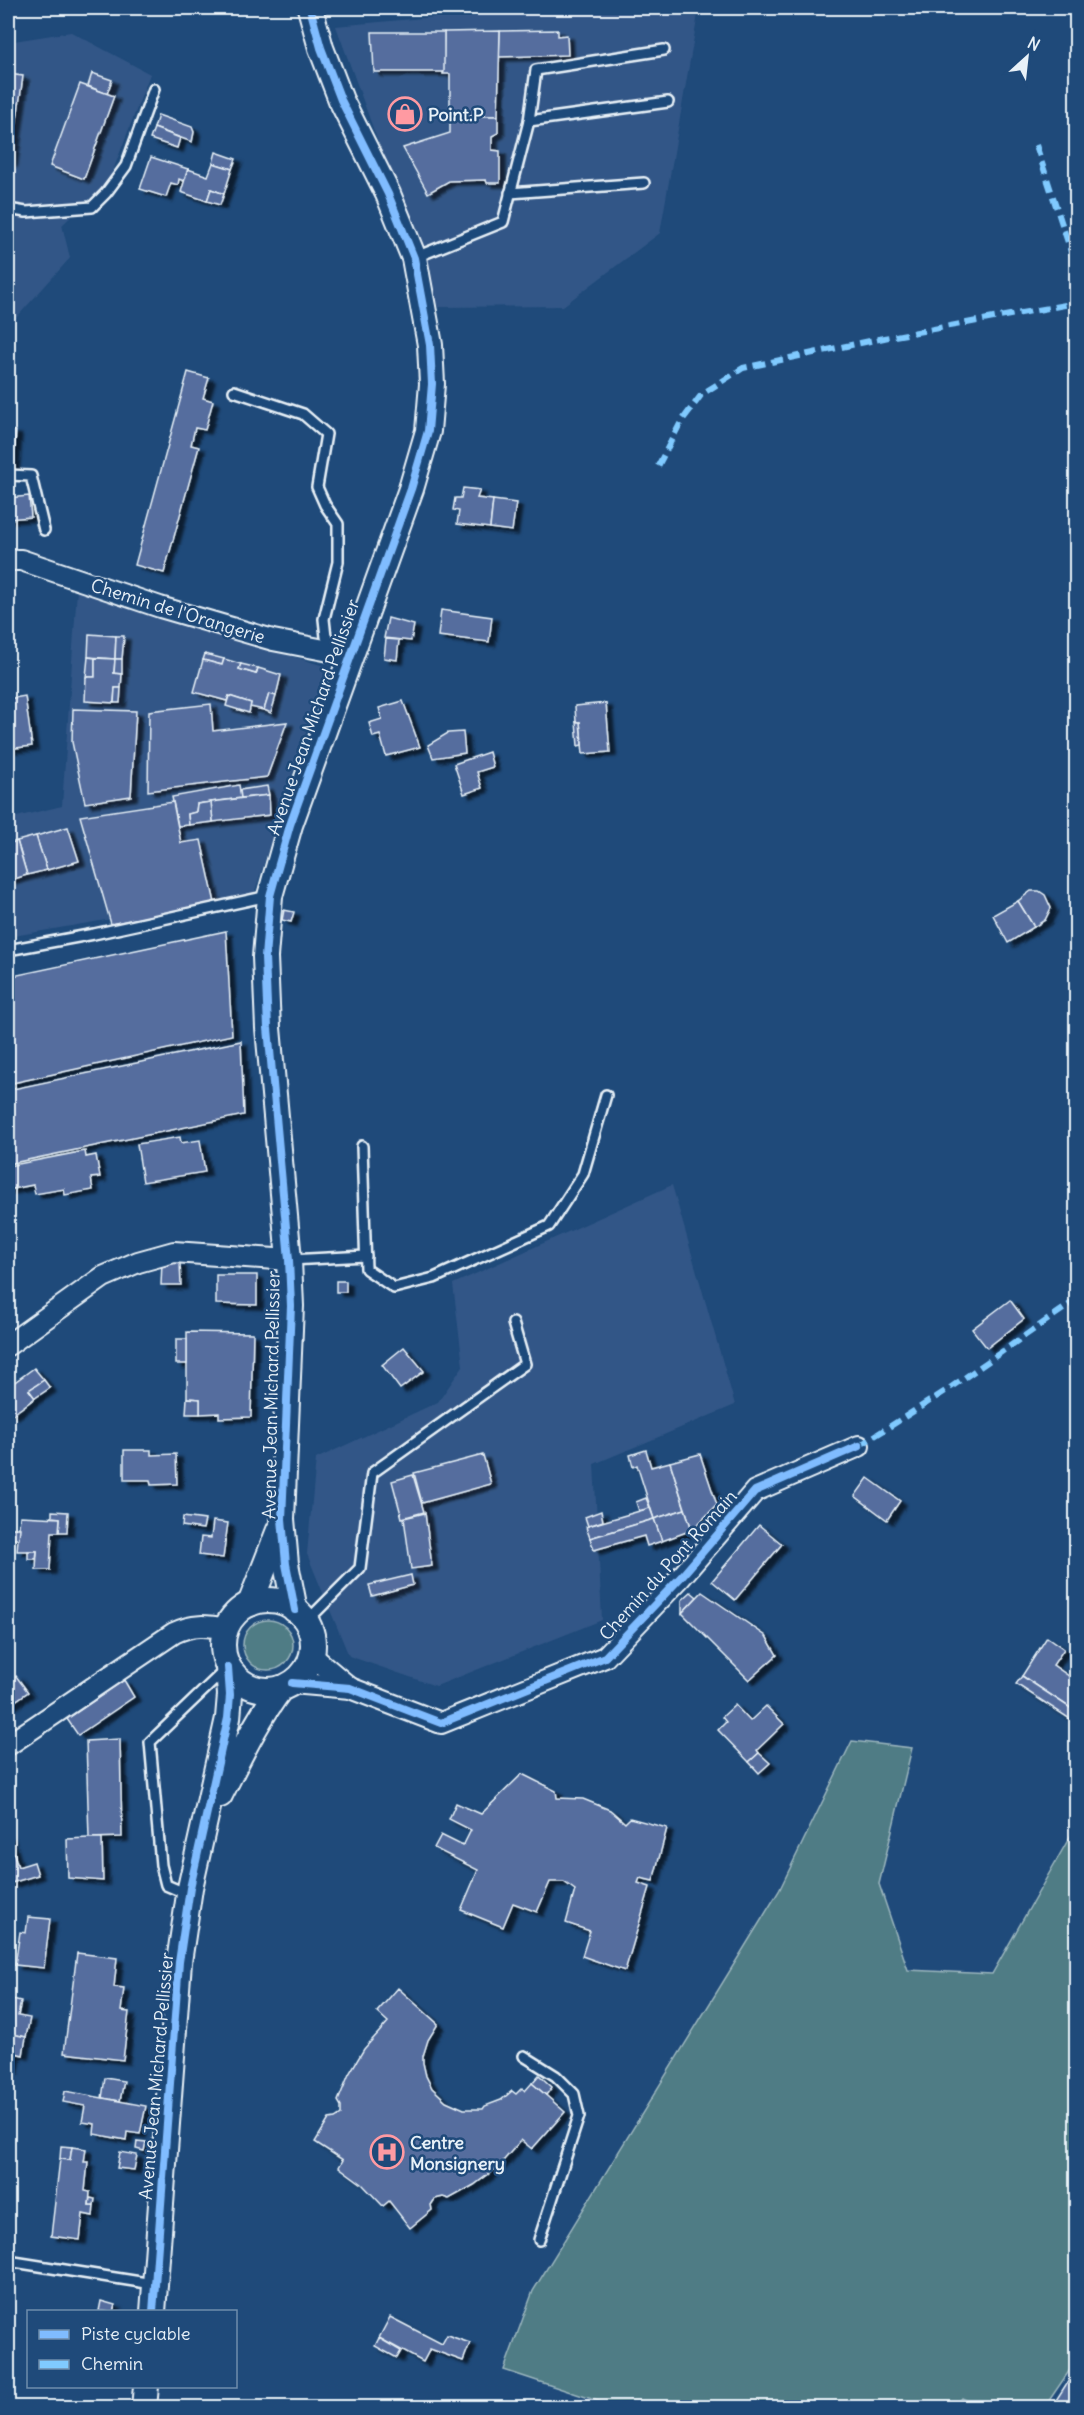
<svg xmlns="http://www.w3.org/2000/svg" width="1084" height="2415" font-family="Delius,sans-serif">
<defs>
<filter id="shadow"><feDropShadow dx="6" dy="4" stdDeviation="1.5" flood-color="#0009"/></filter>
</defs>
<rect width="100%" height="100%" fill="#1f4a7a"/>
<filter id="ink" filterUnits="userSpaceOnUse"><feTurbulence type="fractalNoise" baseFrequency=".0167" numOctaves="2"/><feDisplacementMap in="SourceGraphic" scale="12" xChannelSelector="R" yChannelSelector="G"/><feConvolveMatrix kernelMatrix="1 2 1 2 8 2 1 2 1" color-interpolation-filters="sRGB"/></filter>
<g filter="url(#ink)">
<g fill="#335787">
<path d="M533,8h166l-39,225 -97,73 -125,1 -102,-281z"/>
<path d="M71,32l79,42 -41,107 -47,44 8,33 -62,69v-285z"/>
<path d="M77,590l250,77 -73,227 -246,43v-118l54,-13z"/>
<path d="M672,1185l63,220 -141,59 8,156 -166,66 -87,-30 -42,-102 9,-95 122,-57 25,-36 -10,-82z"/>
</g>
<g fill="#4f7c85" stroke="#9cb6be" stroke-width="1.5">
<circle cx="268" cy="1645" r="25"/>
<path d="M852,1741l60,7 -33,136 29,86 84,4 84,-148v535l-32,47 -63,-1 -19,-9 -8,10 -338,-1 -112,-37 29,-79 246,-400z"/>
</g>
<g fill="#556d9e" stroke="#e8f1f8" stroke-width="1.5" filter="url(#shadow)">
<path d="M558,30v6l9,-1 1,20 -69,2 1,-26z"/>
<path d="M500,31l-2,85h-48v-42h-7l1,-42z"/>
<path d="M372,32h72v40h-70z"/>
<path d="M92,73l20,7 -5,14 -19,-8z"/>
<path d="M8,74l15,2 -12,87h-3z"/>
<path d="M80,84l34,12 -30,83 -34,-13z"/>
<path d="M158,115l34,12 2,5 -2,10 -38,-14z"/>
<path d="M450,116h48v17l-6,3v14l8,1v32h-13l-1,-3 -37,1 -21,12 -25,-45 47,-15z"/>
<path d="M154,128l26,10 -3,10 -27,-9z"/>
<path d="M216,152l20,7 -4,10 -19,-6z"/>
<path d="M151,157l37,12 -4,12 -5,-2 -1,6 -7,-2 -5,14 -26,-8z"/>
<path d="M213,163l19,6 -8,25 -13,-5 -4,12 -26,-9 7,-23 20,7z"/>
<path d="M211,189l13,5 -4,11 -13,-4z"/>
<path d="M188,372l21,6 -6,20 10,3 -8,29 -10,-2 -4,17 8,2 -35,126 -29,-8z"/>
<path d="M8,430l8,1 -3,35h-5z"/>
<path d="M463,488l17,2 -3,8 16,2 -3,28 -33,-4 2,-13 -6,-1 2,-12h6z"/>
<path d="M29,496l2,21 -23,2v-21z"/>
<path d="M493,500l23,3 -4,28 -22,-3z"/>
<path d="M441,610l51,7 -3,25 -51,-6z"/>
<path d="M388,618l26,7 -3,16 -27,-3z"/>
<path d="M89,634l27,2 -1,23 -27,-2z"/>
<path d="M116,636h8l-2,23h-7z"/>
<path d="M386,639l13,1 -2,20 -13,-2z"/>
<path d="M205,654l19,5 -2,6 -19,-5z"/>
<path d="M88,657l7,1v19h-9z"/>
<path d="M95,658l20,1 -1,14 8,1 -1,14h-6l-1,15 -29,-2 1,-24h9z"/>
<path d="M115,659h7v15l-8,-1z"/>
<path d="M224,659l17,5 -2,5 17,5 2,-6 23,7 -5,21 -7,-2 -5,16 -14,-3 1,-4 -22,-7 -2,5 -33,-9 9,-32 19,5z"/>
<path d="M241,664l17,4 -2,6 -17,-5z"/>
<path d="M115,688h6l-1,15h-6z"/>
<path d="M269,694l7,2 -5,17 -7,-3z"/>
<path d="M25,696l7,50 -24,3v-50z"/>
<path d="M229,696l22,7 -2,10 -23,-7z"/>
<path d="M403,701l17,46 -34,9 -6,-21 -7,2 -4,-14 13,-4 -3,-11z"/>
<path d="M606,703l4,49 -27,2 -3,-32h-4l-1,-16z"/>
<path d="M211,704l2,27 74,-9 -20,55 -119,14 1,-80z"/>
<path d="M73,709l63,2 -5,85 -46,7 -13,-61z"/>
<path d="M576,722h4l2,23 -4,1z"/>
<path d="M463,732l2,21 -32,5 -5,-13 20,-12z"/>
<path d="M489,752l4,15 -16,5 5,16 -18,6 -10,-30z"/>
<path d="M239,785l2,13 -44,6 -1,8 -8,2 1,11 -11,1 -6,-29z"/>
<path d="M267,786l2,9 -28,3 -1,-8z"/>
<path d="M269,795l1,20 -57,7 -2,-20z"/>
<path d="M173,802l8,41 20,-3 14,63 -104,21 -31,-108z"/>
<path d="M211,802l2,20 -24,3 -1,-11 8,-2 1,-8z"/>
<path d="M68,827l11,34 -32,9 -11,-34z"/>
<path d="M36,836l11,34 -20,5 -10,-34z"/>
<path d="M17,841l10,34 -19,6v-37z"/>
<path d="M1031,891h8l6,4 6,13 -6,12 -11,7 -16,-26z"/>
<path d="M1018,901l16,26 -26,16 -15,-28z"/>
<path d="M284,910l10,2 -3,10 -9,-2z"/>
<path d="M226,931l6,104 -224,49v-107z"/>
<path d="M241,1041l3,74 -236,49v-74z"/>
<path d="M180,1137l1,6 19,-3 5,32 -62,10 -6,-38z"/>
<path d="M85,1151l1,6 10,-2 4,22 -9,1 2,12 -28,5 -1,-6 -29,5 -2,-9 -25,5v-24z"/>
<path d="M162,1262l18,1 1,22h-20z"/>
<path d="M216,1275h41v30l-41,-1z"/>
<rect x="336" y="1281" width="10" height="11"/>
<path d="M1010,1300l14,19 -37,29 -15,-19z"/>
<path d="M187,1332l66,1 -2,84 -32,1v-5l-19,1v-15l-13,-1z"/>
<rect x="176" y="1339" width="11" height="25"/>
<path d="M404,1347l20,24 -24,18 -18,-24z"/>
<path d="M34,1368l10,12 -15,10 6,8 -23,17 -4,-5v-23z"/>
<path d="M44,1380l6,8 -15,10 -6,-8z"/>
<path d="M187,1398l13,1v15h-14z"/>
<path d="M124,1450h27v5l25,-1 1,30 -26,1 -1,-5h-26z"/>
<path d="M646,1450l5,17 19,-5 15,47 -31,10 -17,-54 -4,2 -3,-12z"/>
<path d="M700,1454l17,51 -25,25 -22,-68z"/>
<path d="M483,1455l8,29 -69,19 -8,-30z"/>
<path d="M413,1475l11,37 -22,6 -10,-37z"/>
<path d="M868,1478l32,23 -13,19 -32,-24z"/>
<path d="M646,1498l4,10 -11,3 -3,-9z"/>
<path d="M650,1508l4,11 -64,19 -4,-11 2,-1z"/>
<path d="M685,1509l7,21 -30,11 -8,-22z"/>
<path d="M52,1511l16,1 -1,20h-8l1,-14 -8,-1z"/>
<path d="M601,1511l2,10 -15,5 -3,-9z"/>
<path d="M425,1513l7,53 -21,3 -7,-51z"/>
<path d="M20,1516l40,2 -1,14h-7l-2,38h-14l1,-19h-20z"/>
<path d="M183,1517l22,3 -2,9 -21,-3z"/>
<path d="M654,1519l8,22 -15,5 -3,-10 -50,14 -4,-12z"/>
<path d="M213,1521l15,2 -5,35 -24,-3 2,-18 10,1z"/>
<path d="M759,1525l23,19 -47,56 -23,-19z"/>
<path d="M12,1528h8l-1,11h-8z"/>
<path d="M28,1551h9l-1,8h-8z"/>
<path d="M411,1575l2,10 -41,11 -3,-11z"/>
<path d="M691,1592l6,5 -15,16v-13z"/>
<path d="M702,1592l64,44 11,19 -28,25 -67,-67z"/>
<path d="M1047,1637l17,12 -11,16 23,16v42l-6,-4 5,-8 -53,-35z"/>
<path d="M16,1676l12,16 -20,14v-24z"/>
<path d="M1022,1676l53,35 -5,8 -54,-35z"/>
<path d="M124,1680l10,17 -56,38 -11,-16z"/>
<path d="M735,1705l15,16 16,-15 18,18 -27,26 2,3 -10,9 -31,-32 8,-8 -4,-5z"/>
<path d="M120,1739l2,98 -33,1 -3,-97z"/>
<path d="M759,1753l11,10 -11,10 -10,-11z"/>
<path d="M522,1774l34,17 1,7 26,1 27,11 15,13 5,-5 37,10 -14,53 -13,-3 -2,5 12,4 -25,84 -43,-15 8,-25 -24,-8 9,-33 -11,-8h-14l-13,30 -24,-9 -10,24 -42,-17 17,-40 -44,-22 7,-13 22,11 8,-16 -22,-11 7,-16 25,11z"/>
<path d="M8,1834l10,33 16,-5 4,13 -30,9z"/>
<path d="M89,1838h13l1,43 -35,-3 -1,-39z"/>
<path d="M28,1917l22,2 -6,49 -29,-3 5,-33 6,1z"/>
<path d="M77,1953l40,5 -3,29 10,1 -3,23 8,1 -6,48 -59,-7z"/>
<path d="M398,1988l40,36 -10,16 -5,16v7l3,13 6,12 14,13 18,8h19l2,-3 16,-6 11,-9 4,3 6,-6 3,3 7,-8 33,29 -33,37 -11,-9 -23,27 -24,18 -25,14 -6,-2 -8,2 -4,6 1,5 -22,18 -21,-27 -6,5 -21,-22 -23,-17 4,-7 -28,-18 14,-23 6,-1 6,-4v-8l-3,-5 11,-27 15,-25 24,-27 -11,-10z"/>
<path d="M8,1998l13,3 -3,15 12,2 -4,19 -18,-4 2,-13h-2z"/>
<path d="M8,2033l18,4 -3,18 -8,-2 -3,17h-4z"/>
<path d="M539,2075l13,12 -6,8 -14,-12z"/>
<path d="M105,2078l19,3 -4,20 -18,-3z"/>
<path d="M65,2091l81,15 -6,28 -13,-2 -1,8 -32,-6 1,-10 -13,-2 3,-16 -22,-4z"/>
<path d="M137,2141l9,1 -2,9 -8,-2z"/>
<path d="M61,2146l11,1 -2,13 -10,-1z"/>
<path d="M72,2147l14,2 -2,13h4l-3,29 5,1 -1,13h5l-1,11 -10,-2 -3,26 -29,-4 9,-77 10,1z"/>
<path d="M120,2152l17,3 -3,15 -17,-2z"/>
<path d="M90,2198l5,1 -1,6h-5z"/>
<path d="M101,2301l14,4 -2,7 -14,-1z"/>
<path d="M390,2317l52,27 5,-9 23,8 -7,18 -33,-12 -7,13 -44,-24z"/>
<path d="M379,2338l22,13 -4,7 -22,-12z"/>
<path d="M1076,2369v39h-25z"/>
</g>
<g fill="none" stroke-linecap="round" stroke-linejoin="round">
<g stroke="#e8f1f8" stroke-width="14">
<g id="service">
<path d="M529,121l7,-51 128,-20"/>
<path d="M510,193l134,-10"/>
<path d="M8,209l18,3 66,-5 14,-14 20,-27 28,-77"/>
<path d="M416,257l87,-35 26,-101 139,-19"/>
<path d="M234,391l69,23 23,20 -9,53 8,18 13,19v38l-14,57 2,18 15,11"/>
<path d="M8,475l23,1 13,54"/>
<path d="M8,950l86,-16 174,-38"/>
<path d="M362,1146l4,123 28,19 40,-10 115,-52 34,-52 23,-79"/>
<path d="M290,1260l76,-4"/>
<path d="M306,1622l54,-54 12,-95 153,-109 -12,-41"/>
<path d="M187,1894l-21,-9 -5,-20 -11,-123 75,-72"/>
<path d="M524,2056l32,20 18,18 5,22 -40,124"/>
<path d="M8,2261l145,23"/>
</g>
</g>
<g stroke="#e8f1f8" stroke-width="24">
<g id="minor">
<path d="M8,560h13l139,47 113,33 77,15"/>
<path d="M8,1345l95,-68 35,-15 36,-10 115,8"/>
<path d="M312,1656l38,32"/>
<path d="M292,1683l58,5 91,35 164,-66 76,-80 74,-86 104,-45"/>
<path d="M8,1745l166,-112c19,-9 32,-8 52,-4"/>
</g>
</g>
<g stroke="#e8f1f8" stroke-width="28">
<g id="tertiary">
<circle cx="268" cy="1645" r="45"/>
<path d="M250,1604l29,-74"/>
<path d="M295,1610l-9,-46 -4,-45 9,-213 -2,-46 -21,-232 -3,-71 5,-61 20,-71 121,-336 17,-58 4,-47 -2,-39 -16,-87 -26,-64 -47,-94 -20,-52 -11,-40"/>
<path d="M220,1795c19,-37 36,-74 61,-107"/>
<path d="M153,2312l26,-350 11,-74 38,-170 2,-23 -2,-28"/>
<path d="M144,2408l2,-22"/>
</g>
</g>
<use href="#service" stroke="#1f4a7a" stroke-width="9"/>
<use href="#minor" stroke="#1f4a7a" stroke-width="20"/>
<use href="#tertiary" stroke="#1f4a7a" stroke-width="24"/>
<g stroke="#80caff" stroke-width="6" stroke-dasharray="12 6" stroke-linecap="butt">
<path d="M1036,145l40,122"/>
<path d="M658,466l23,-44 21,-28 41,-26 141,-30 192,-35"/>
<path d="M859,1446l88,-56 129,-90"/>
</g>
<g stroke="#1f4a7a" stroke-width="11">
<g id="cycleway">
<path d="M295,1610l-9,-46 -4,-45 9,-213 -2,-46 -21,-232 -3,-71 5,-61 20,-71 121,-336 17,-58 4,-47 -2,-39 -16,-87 -26,-64 -47,-94 -20,-52 -11,-40"/>
<path d="M292,1683l58,5 91,35 164,-66 76,-80 74,-86 104,-45"/>
<path d="M153,2312l26,-350 11,-74 38,-170 2,-23 -2,-28"/>
</g>
</g>
<use href="#cycleway" stroke="#80bcff" stroke-width="8"/>
</g>
</g>
<defs>
<g id="shop-ring" transform="scale(1.725)"><circle r="9.5" fill="#1f4a7a" stroke="#ff9aa2" stroke-width="1.5"/><path d="M-5-2.5h2.3a2.7 3.5 0 0 1 5.4 0H5L5.5 6h-11ZM-1.5-2.5h3a1.5 2.3 0 0 0-3 0Z" fill="#ff9aa2"/></g>
<g id="hospital-ring" transform="scale(1.725)"><circle r="9.5" fill="#1f4a7a" stroke="#ff9aa2" stroke-width="1.5"/><path d="M-5-5h3v3.5h4V-5h3V5h-3V1.5h-4V5h-3Z" fill="#ff9aa2"/></g>
</defs>
<g fill-rule="evenodd">
<use href="#shop-ring" x="405" y="114"/>
<use href="#hospital-ring" x="387" y="2152"/>
</g>
<g text-anchor="middle" dominant-baseline="central" stroke-width="5" stroke-linejoin="round" paint-order="stroke">
<g font-size="18" font-weight="bold" fill="#e8f1f8" stroke="#1f4a7a" text-anchor="start">
<text x="428" y="114">Point.P</text>
<text x="410" y="2142">Centre<tspan x="410" dy="21">Monsignery</tspan></text>
</g>
<g font-size="18" fill="#e8f1f8" stroke="#1f4a7a">
<text transform="translate(178 611) rotate(17)">Chemin de l'Orangerie</text>
<text transform="translate(313 717) rotate(-71)">Avenue Jean Michard Pellissier</text>
<text transform="translate(271 1395) rotate(-89)">Avenue Jean Michard Pellissier</text>
<text transform="translate(668 1565) rotate(-48)">Chemin du Pont Romain</text>
<text transform="translate(156 2076) rotate(-85)">Avenue Jean Michard Pellissier</text>
</g>
</g>
<rect width="1084" height="2415" fill="none" stroke="#1f4a7a" stroke-width="30"/>
<rect x="15" y="15" width="1054" height="2385" fill="none" stroke="#e8f1f8" stroke-width="2" filter="url(#ink)"/>
<rect x="27" y="2310" width="210" height="78" fill="#1f4a7a" stroke="#6f8dac" stroke-width="1.5"/>
<rect x="39" y="2330" width="30" height="9" fill="#80bcff" stroke="#6f8dac" stroke-width="1.5"/>
<text x="81" y="2340" font-size="18" fill="#e8f1f8">Piste cyclable</text>
<rect x="39" y="2360" width="30" height="9" fill="#80caff" stroke="#6f8dac" stroke-width="1.5"/>
<text x="81" y="2370" font-size="18" fill="#e8f1f8">Chemin</text>
<g transform="translate(1027 57) rotate(27)" stroke="#1f4a7a" stroke-width="4.5" paint-order="stroke">
<path d="M0-4.5L10 22L0 15L-10 22Z" fill="#e8f1f8"/>
<text y="-9" font-size="16" font-weight="bold" text-anchor="middle" fill="#e8f1f8">N</text>
</g>
</svg>
